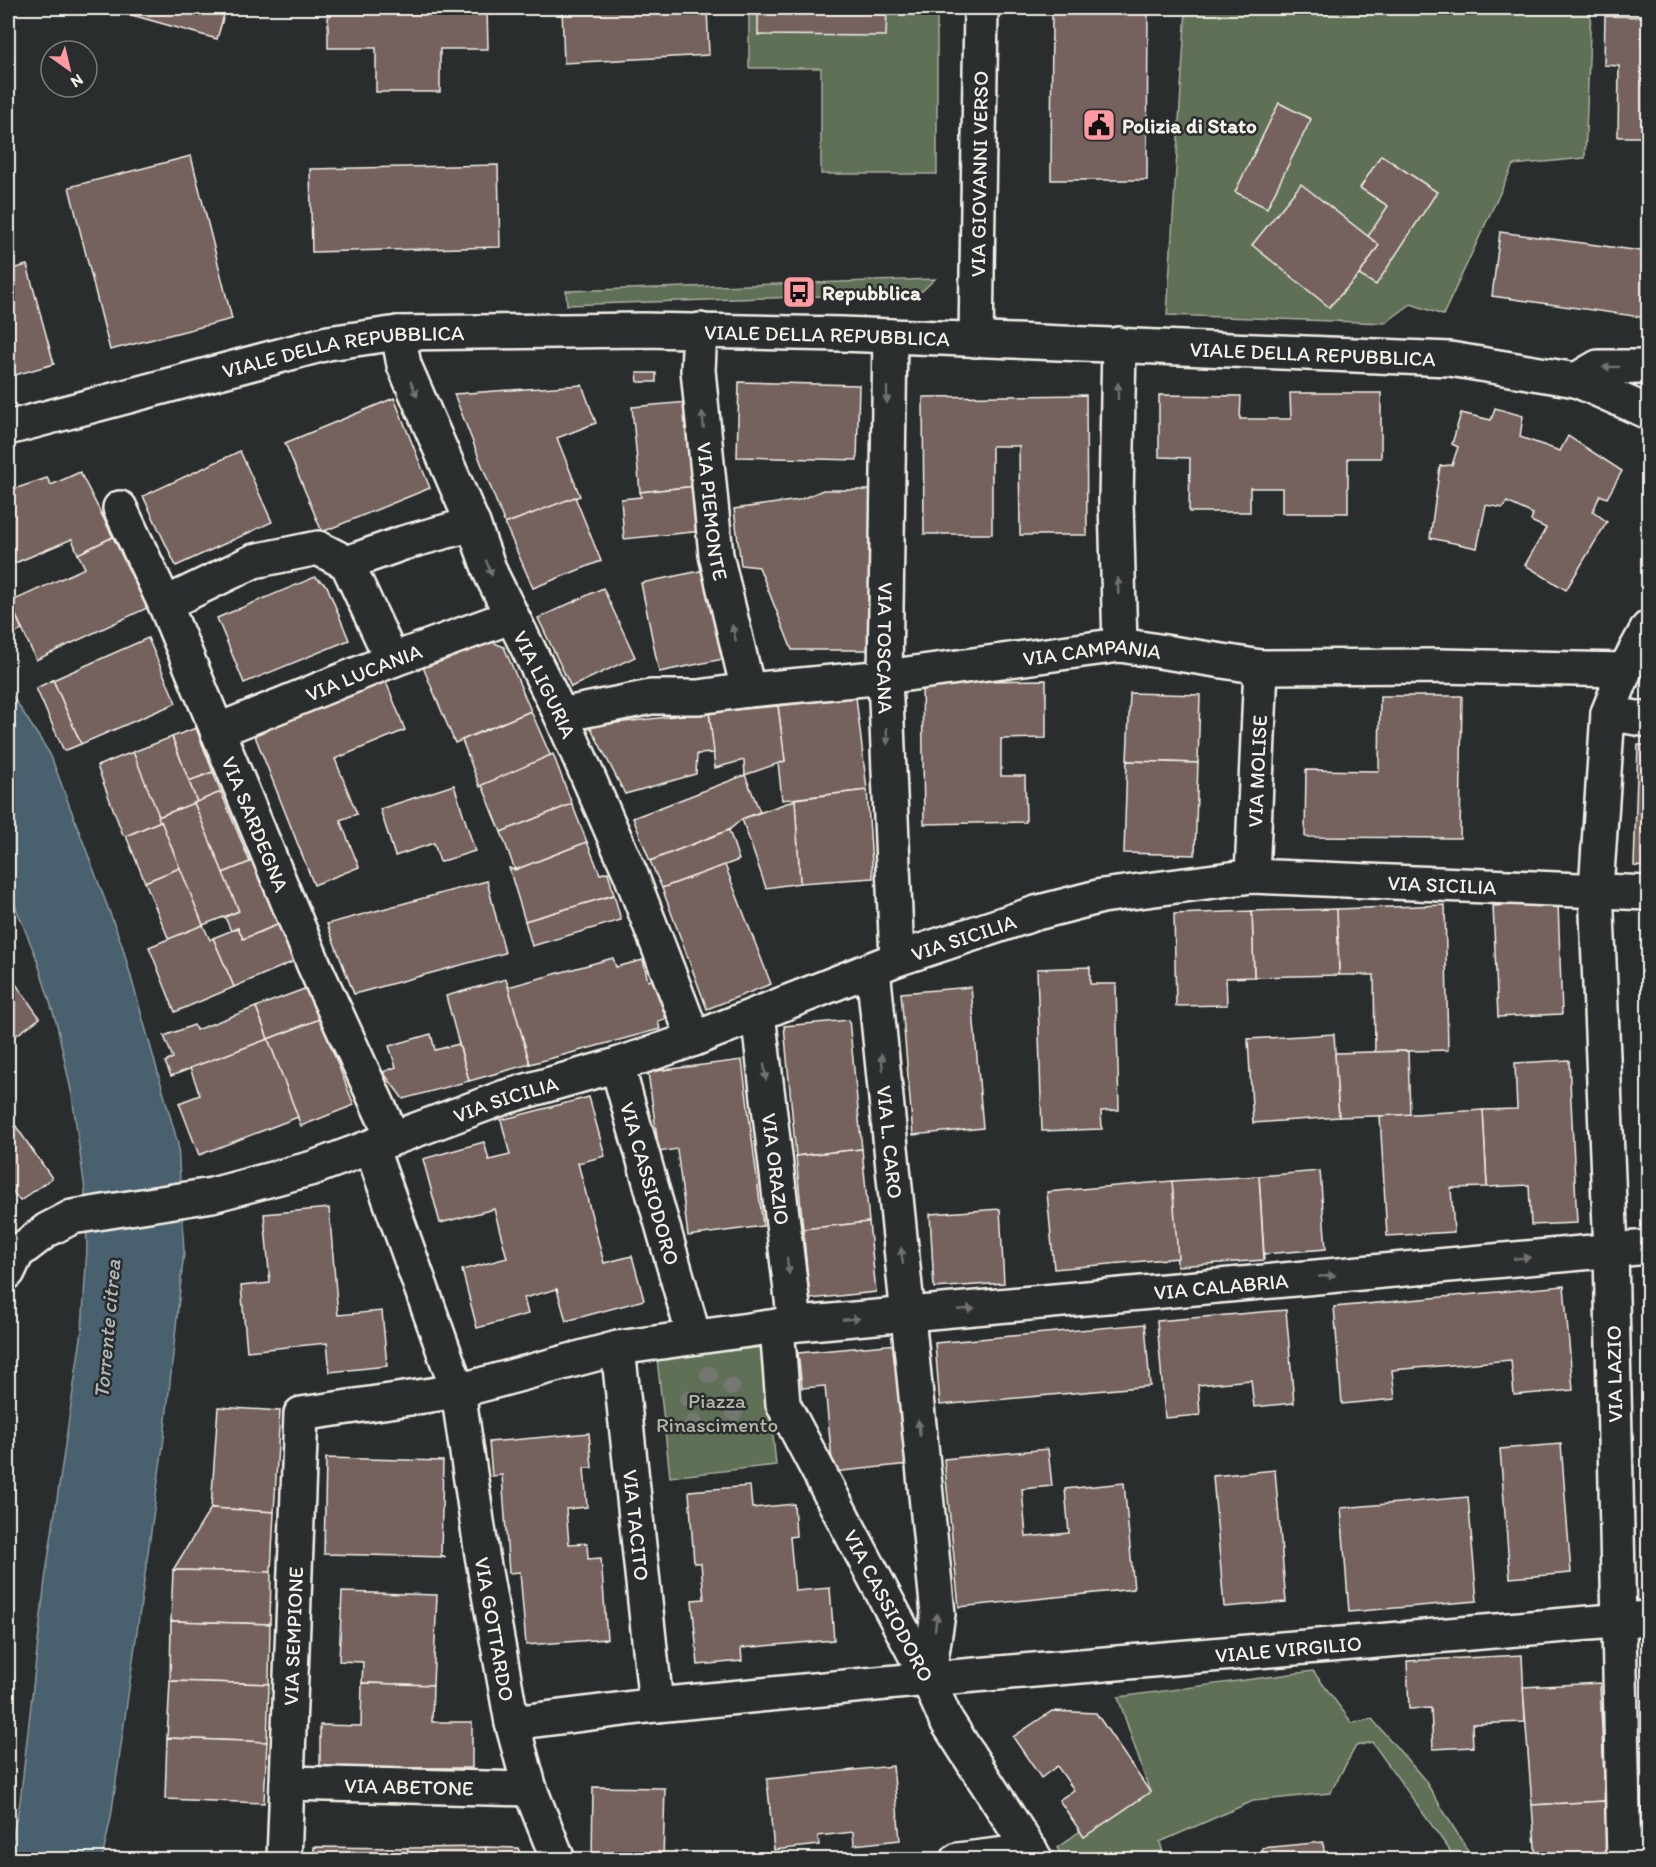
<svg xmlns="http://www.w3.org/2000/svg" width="1656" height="1867" font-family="Itim,sans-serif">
<rect width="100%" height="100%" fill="#2a2d2e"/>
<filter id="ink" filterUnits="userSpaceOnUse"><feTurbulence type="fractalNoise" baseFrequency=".0167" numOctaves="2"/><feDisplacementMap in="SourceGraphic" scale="12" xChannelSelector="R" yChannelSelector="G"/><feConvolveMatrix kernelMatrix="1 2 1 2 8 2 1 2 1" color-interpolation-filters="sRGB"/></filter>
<g filter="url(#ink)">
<g fill="#5f6f57" stroke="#aab0a0" stroke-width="1.5">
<path d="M749,8h188v166h-116v-106h-72z"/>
<path d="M1186,8h405l-6,150 -72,7 -70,150 -32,-11 -26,19 -218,-8z"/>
<path d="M935,279l-13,12 -13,2 -342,12 -1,-14z"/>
<path d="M764,1347l12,118 -106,12 -13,-119z"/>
<path d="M1313,1671l39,52 20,-4 52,60 49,80h-17l-84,-117 -16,4 -26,47 -77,8 -93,41 5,17h-100l-8,-11 23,-17 4,6 66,-45 -32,-95z"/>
</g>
<path fill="#4a616e" stroke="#8e9b9f" stroke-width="1.5" d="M8,689l42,65 72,191 56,199 6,108 -20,186 -53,379 -9,42h-94l12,-57 25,-222 37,-249 5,-84 -2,-57 -13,-95 -15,-70 -21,-68 -28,-69z"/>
<g fill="#75625f" stroke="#f4f1e8" stroke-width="1.5">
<path d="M107,8h119l-9,31z"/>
<path d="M328,8h159l1,41h-48v43h-64v-44h-48z"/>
<path d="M562,8h145l2,47 -145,8z"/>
<path d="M758,8h129l-1,28 -128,-1z"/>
<path d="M1052,8h96l-1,172h-96z"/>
<path d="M1605,16l43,1v120h-30l1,-71 -15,-1z"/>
<path d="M1279,103l32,16 -44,89 -32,-16z"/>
<path d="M1381,155l56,37 -61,93 -17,-10 20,-30 -12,-7 21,-32 -28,-18z"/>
<path d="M191,156l41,163 -122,31 -41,-163z"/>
<path d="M498,165l2,82 -188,5 -2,-83z"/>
<path d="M1301,184l78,61 -20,30 -30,32 -77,-62z"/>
<path d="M1500,232l148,20v66l-156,-22z"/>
<path d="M27,265l27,99 -46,13v-107z"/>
<path d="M811,288l-1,8 -21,1v-8z"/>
<path d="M637,373h19v9h-18z"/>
<path d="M739,382l120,3 -2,75 -120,-3z"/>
<path d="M582,385l14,38 -39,15 23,58 -75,28 -51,-130z"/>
<path d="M1290,393h91v65h-33v55h-66v-25h-32v24h-61l1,-54 -31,-1v-62l82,1 -1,23h51z"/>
<path d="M1086,395l1,140h-67l-1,-89h-27v88h-68l-1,-137z"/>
<path d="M394,398l36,90 -108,44 -37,-89z"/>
<path d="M688,402l9,84 -57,6 -8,-85z"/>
<path d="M1495,408l28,8 -3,21 40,14 8,-15 54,35 -15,27 -7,-3 -7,16 14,11 -41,68 -41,-25 21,-37 -15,-7 2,-7 -26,-12 -4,6 -17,-3 -9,43 -47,-10 10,-72 12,-1 6,-18 -6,-3 9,-31 30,7z"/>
<path d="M240,451l32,71 -96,44 -33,-70z"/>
<path d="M80,472l33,65 -35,17 -6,-15 -64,27v-75l39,-13 4,7z"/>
<path d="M697,486l5,45 -78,8 -3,-40 20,-2 -1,-5z"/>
<path d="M823,490h51l-1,160h-81l-33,-83 -18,-2 -7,-56 65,-9z"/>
<path d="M575,497l26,64 -68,27 -28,-64z"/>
<path d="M113,537l34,71 -111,52 -26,-58 75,-34 -7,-14z"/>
<path d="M710,569l18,89 -69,14 -18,-89z"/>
<path d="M315,577l12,9 22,54 -105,43 -27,-65z"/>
<path d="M603,588l32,69 -64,30 -33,-69z"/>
<path d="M10,602l12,28 -14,7v-34z"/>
<path d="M148,638l28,65 -95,41 -28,-64z"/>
<path d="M487,640l17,7 27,64 -76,32 -32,-76z"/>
<path d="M385,679l20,51 -70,29 22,55 -17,6 19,47 -45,18 -61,-154z"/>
<path d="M53,680l28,64 -17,7 -28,-63z"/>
<path d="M1046,680v58l-45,1v37h24l1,46 -102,2 -2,-142z"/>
<path d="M1130,693l70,2 -2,68 -71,-2z"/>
<path d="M1380,696h82l-2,142 -155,-1 1,-67 73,1z"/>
<path d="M856,697l11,93 -85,10 -4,-38 7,-1 -7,-55z"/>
<path d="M778,706l7,55 -40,14 -1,-15 -29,8 -6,-56z"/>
<path d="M531,711l20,46 -71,30 -18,-47z"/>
<path d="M709,712l5,41 -17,1 -1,20 -71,20 -35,-68z"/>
<path d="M196,728l17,44 -24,9 -17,-44z"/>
<path d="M172,737l25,65 -39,15 -25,-65z"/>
<path d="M1638,745h10v122l-14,-1z"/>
<path d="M133,752l28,69 -35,15 -3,-1 -26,-69z"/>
<path d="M553,754l19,50 -71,28 -19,-47z"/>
<path d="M1127,761l71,2 -3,92 -71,-2z"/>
<path d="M213,772l8,20 -24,10 -8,-21z"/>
<path d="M745,775l15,37 -18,7 -13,11 -79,31 -17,-43z"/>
<path d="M454,785l21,66 -35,11 -6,-19 -39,13 -15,-47z"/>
<path d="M867,790l6,88 -73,5 -5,-84z"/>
<path d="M221,792l29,70 -27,11 -29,-70z"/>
<path d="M795,800l5,83 -34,5 -24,-69z"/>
<path d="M194,803l45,108 -36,14 -45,-108z"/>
<path d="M572,804l15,38 -72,28 -14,-38z"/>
<path d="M161,821l19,47 -35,14 -19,-46z"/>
<path d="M729,830l10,30 -77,28 -12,-27z"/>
<path d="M587,842l13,32 8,-2 6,23 -89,26 -16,-53 6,2z"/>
<path d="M255,860l27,63 -39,16 -5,-11 -7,3 -6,-14 14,-6 -16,-38z"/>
<path d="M725,865l46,119 -64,25 -45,-121z"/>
<path d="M180,868l23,57 -34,15 -24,-58z"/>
<path d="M487,881l18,72 -151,41 -27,-70z"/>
<path d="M614,895l7,25 -89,26 -7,-25z"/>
<path d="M1558,903l4,111 -64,3 -5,-111z"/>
<path d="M1445,905l3,145 -73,2 -1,-77h-35l-2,-66z"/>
<path d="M1337,909l2,66 -85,2 -2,-66z"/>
<path d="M1252,911l2,66 -28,1 1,27 -51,1 -2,-92z"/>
<path d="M282,923l15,37 -63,27 -21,-49 25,-10 5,11z"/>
<path d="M203,925l7,15 3,-2 21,49 -59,25 -26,-65z"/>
<path d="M613,958l3,9 27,-7 5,21 6,-2 12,40 -8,2 2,8 -130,35 -22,-77z"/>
<path d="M1090,967v17h26l3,126 -18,1 1,18 -60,2 -5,-162z"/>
<path d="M8,973l32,45 -32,23z"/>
<path d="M506,979l24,85 -61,17 -23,-85z"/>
<path d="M971,987l12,141 -70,7 -12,-142z"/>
<path d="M307,988l13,31 -52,20 -12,-32z"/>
<path d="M256,1007l12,32 -97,37 -6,-14 8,-4 -9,-22 30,-11 2,5z"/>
<path d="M320,1019l34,86 -53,21 -33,-87z"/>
<path d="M849,1020l13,129 -66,7 -12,-130z"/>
<path d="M431,1034l4,16 24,-6 10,37 -66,18 -20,-27 13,-5 -7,-21z"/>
<path d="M1334,1034l5,83 -86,6 -5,-84z"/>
<path d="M268,1039l30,78 -99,38 -20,-52 21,-8 -10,-27z"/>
<path d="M1408,1051l2,64 -71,2 -4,-64z"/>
<path d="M742,1060l21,166 -75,10 -11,-87 -18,3 -11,-80z"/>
<path d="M1569,1060l8,163 -46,2 -2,-40 -42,2 -4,-77 34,-1 -2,-46z"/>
<path d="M589,1097l16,59 -27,7 26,100 28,-7 12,44 -78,21 -9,-32 -33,9 4,16 -51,14 -15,-58 45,-12 -13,-49 -54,14 -17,-64 61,-17 5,18 21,-5 -9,-35z"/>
<path d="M1483,1110l4,77 -36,1 3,44 -67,4 -7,-120z"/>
<path d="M8,1115l44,63 -32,23 -9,-11 -3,2z"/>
<path d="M862,1149l7,73 -66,7 -7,-73z"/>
<path d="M1320,1171l6,78 -62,5 -5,-78z"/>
<path d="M1259,1176l5,84 -87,6 -5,-85z"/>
<path d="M1172,1181l6,77 -124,11 -7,-77z"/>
<path d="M329,1208l9,107 44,-4 5,55 -57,6 -3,-29 -80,8 -6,-65 29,-3 -6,-69z"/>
<path d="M1000,1209l4,74 -70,5 -4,-74z"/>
<path d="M869,1222l7,70 -66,7 -7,-70z"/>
<path d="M1564,1286l9,104 -59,5 -3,-35 -119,10 3,29 -53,5 -8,-97z"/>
<path d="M1286,1310l8,93 -40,4 -3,-27 -53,5 2,30 -35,3 -8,-97z"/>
<path d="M1145,1324l5,62 -210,19 -5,-62z"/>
<path d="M898,1344l11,120 -76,8 -8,-86 -23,2 -4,-35z"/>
<path d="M218,1407l62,4 -6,101 -63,-4z"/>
<path d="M589,1433l3,35h-8l3,39 -21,2 3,35 18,-1 1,16 13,-1 6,81 -81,6 -6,-73 -11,1 -7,-98 -10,1 -3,-34z"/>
<path d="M1561,1444l10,129 -61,5 -10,-129z"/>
<path d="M1048,1449l4,37 -30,3 4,48 43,-4 -4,-44 59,-6 10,106 -175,18 -15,-148z"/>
<path d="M326,1458l117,3 -2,94 5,2 -122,-3z"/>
<path d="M1275,1470l11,132 -62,5 -11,-131z"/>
<path d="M750,1486l2,22 42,-4 2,32 -6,1 5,54 35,-3 4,52 -93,8 1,13 -44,4 -6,-65 12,-1 -3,-36h-7l-5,-72z"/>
<path d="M1468,1497l9,104 -128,11 -8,-104z"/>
<path d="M211,1508l63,4 -3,60 -98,-2z"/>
<path d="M173,1570l98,2 -1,52 -99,-3z"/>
<path d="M342,1592l95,3 -4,90 -71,-2 1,-21 -24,-1z"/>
<path d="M171,1621l99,3 -1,60 -99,-3z"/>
<path d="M1522,1655l3,67 -53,2 1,23 -40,2 -2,-41 -22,1 -2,-48z"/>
<path d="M170,1681l99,3 -2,58 -100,-4z"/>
<path d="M362,1683l71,2 -1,37h40v46h-152v-43l41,1z"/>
<path d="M1600,1683l5,118 -73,4 -9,-118z"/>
<path d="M1052,1711l44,2 54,79 -66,45 -25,-37 15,-10 -17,-24 -16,12 -28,-41z"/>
<path d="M167,1738l100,4 -3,61 -99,-4z"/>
<path d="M893,1766l7,74 -46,5 -1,-13 -35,4 1,9 -45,5 -7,-71z"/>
<path d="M593,1787l72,1 -2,72h-71z"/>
<path d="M1605,1801l3,59h-72l-4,-55z"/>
<path d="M1323,1842l2,18h-62l-1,-12z"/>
<path d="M314,1847l94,1v12h-94z"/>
<path d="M486,1847l-1,13h-77v-12z"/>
<path d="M486,1847l32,1 5,12h-38z"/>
</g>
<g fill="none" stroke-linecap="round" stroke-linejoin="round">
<g stroke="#f4f1e8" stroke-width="38">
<g id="street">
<path id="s1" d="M700,330l-2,40 18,185 32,135"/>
<path id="s2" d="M398,333l6,32 69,159 18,50 70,141 70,160 63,164"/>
<path id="s3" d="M890,336l-5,341 12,282"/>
<path id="s4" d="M976,340l5,-332"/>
<path d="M1119,344l-3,157 4,144"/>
<path d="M1576,380l22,-13h50"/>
<path id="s5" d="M120,508l45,96 149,361 79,173"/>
<path d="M347,563l56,-20 70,-19"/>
<path d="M165,604l89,-43 64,-13 29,15 45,97"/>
<path d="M1608,713l40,7"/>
<path id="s6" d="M561,715l90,-18h48l49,-7 137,-13 235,-32 141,22 178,-1 186,4"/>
<path id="s7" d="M217,731l175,-71 118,-43"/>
<path id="s8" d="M1252,876l9,-209"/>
<path id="s9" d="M873,969l65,645 -10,65"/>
<path id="s10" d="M758,1014l37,310"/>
<path id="s11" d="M617,1065l77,272"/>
<path id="s12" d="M371,1147l87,244 24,164 30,168 18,66 28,71"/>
<path id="s13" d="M8,1272l9,-19 30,-23 25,-13 140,-22 101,-27 192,-71 112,-32 77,-26 203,-80 139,-46 66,-17 150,-20 396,17"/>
<path id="s14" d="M777,1326l6,78 145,275 17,39 91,142"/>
<path id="s15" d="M618,1348l38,357"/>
<path id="s16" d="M512,1723l144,-18 272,-26 720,-61"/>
<path id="s17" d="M287,1783l243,6"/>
<path id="s18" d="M284,1860l17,-446 157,-23 160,-43 159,-22 871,-79"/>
<path d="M958,1860l73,-9"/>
<path d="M1624,1860l-13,-610 -15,-361 12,-176 17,-43 23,-42"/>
</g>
</g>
<g stroke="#f4f1e8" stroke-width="38">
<g id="secondary">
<path id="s19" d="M8,428l320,-85 70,-10 244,-3 200,4 608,25 126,21 72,32"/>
</g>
</g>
<use href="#street" stroke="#2a2d2e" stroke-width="33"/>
<use href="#secondary" stroke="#2a2d2e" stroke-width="33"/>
</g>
<g fill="#747871">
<circle cx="709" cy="1375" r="9"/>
<circle cx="731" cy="1387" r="9"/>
<circle cx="688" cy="1399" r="9"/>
<circle cx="734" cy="1412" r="9"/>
<circle cx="694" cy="1423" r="9"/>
</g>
<defs><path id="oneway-solid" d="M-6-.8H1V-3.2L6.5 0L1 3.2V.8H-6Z" transform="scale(1.5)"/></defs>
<g fill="#71726f">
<use href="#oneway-solid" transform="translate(1611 367) rotate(179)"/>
<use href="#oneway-solid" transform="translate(414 389) rotate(66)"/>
<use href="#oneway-solid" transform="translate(1118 391) rotate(-89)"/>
<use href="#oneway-solid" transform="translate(887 395) rotate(90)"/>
<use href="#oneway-solid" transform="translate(703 420) rotate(-95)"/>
<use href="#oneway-solid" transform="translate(489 568) rotate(69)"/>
<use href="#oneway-solid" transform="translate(1118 586) rotate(-92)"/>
<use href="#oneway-solid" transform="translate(734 633) rotate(-104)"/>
<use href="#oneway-solid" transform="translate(887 736) rotate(87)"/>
<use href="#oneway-solid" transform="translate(882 1062) rotate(-96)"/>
<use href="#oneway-solid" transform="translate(765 1072) rotate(83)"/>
<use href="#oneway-solid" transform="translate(902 1256) rotate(-96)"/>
<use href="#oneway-solid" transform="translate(1522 1258) rotate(-5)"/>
<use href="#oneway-solid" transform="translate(788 1266) rotate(83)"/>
<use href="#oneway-solid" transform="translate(1327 1276) rotate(-5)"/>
<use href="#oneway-solid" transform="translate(966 1309) rotate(-5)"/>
<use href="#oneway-solid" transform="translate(851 1319) rotate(-5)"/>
<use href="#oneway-solid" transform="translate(919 1428) rotate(-96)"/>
<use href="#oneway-solid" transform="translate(936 1622) rotate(-83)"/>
</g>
</g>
<defs>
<g id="civic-square" transform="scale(1.725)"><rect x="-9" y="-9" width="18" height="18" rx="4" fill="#ff9aa2" stroke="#2a2d2e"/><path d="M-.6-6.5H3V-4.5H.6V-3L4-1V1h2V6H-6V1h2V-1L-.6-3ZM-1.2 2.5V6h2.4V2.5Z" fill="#111"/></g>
<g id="bus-square" transform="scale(1.725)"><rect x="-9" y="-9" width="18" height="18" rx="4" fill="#ff9aa2" stroke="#2a2d2e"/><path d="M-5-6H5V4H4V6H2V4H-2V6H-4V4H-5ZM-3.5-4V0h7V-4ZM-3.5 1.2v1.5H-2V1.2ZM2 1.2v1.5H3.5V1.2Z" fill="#111"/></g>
</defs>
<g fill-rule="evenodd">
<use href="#civic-square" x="1099" y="125"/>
<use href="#bus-square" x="799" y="292"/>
</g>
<g text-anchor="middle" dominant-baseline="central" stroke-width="5" stroke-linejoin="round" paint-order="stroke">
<g font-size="21" font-weight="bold" fill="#f4f1e8" stroke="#2a2d2e" text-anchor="start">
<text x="1122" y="125">Polizia di Stato</text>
<text x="822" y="292">Repubblica</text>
</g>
<g font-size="21" fill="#f4f1e8" stroke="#2a2d2e">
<text stroke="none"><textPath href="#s4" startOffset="166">VIA GIOVANNI VERSO</textPath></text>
<text stroke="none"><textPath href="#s19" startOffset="831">VIALE DELLA REPUBBLICA</textPath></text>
<text stroke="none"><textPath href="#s19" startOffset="345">VIALE DELLA REPUBBLICA</textPath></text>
<text stroke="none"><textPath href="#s19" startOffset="1317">VIALE DELLA REPUBBLICA</textPath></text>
<text stroke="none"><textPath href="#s1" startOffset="182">VIA PIEMONTE</textPath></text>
<text stroke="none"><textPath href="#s3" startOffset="312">VIA TOSCANA</textPath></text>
<text stroke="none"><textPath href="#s6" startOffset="536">VIA CAMPANIA</textPath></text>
<text stroke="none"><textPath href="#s7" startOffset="158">VIA LUCANIA</textPath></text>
<text stroke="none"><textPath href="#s2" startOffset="382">VIA LIGURIA</textPath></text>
<text stroke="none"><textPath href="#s8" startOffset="105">VIA MOLISE</textPath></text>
<text stroke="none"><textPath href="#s5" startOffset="344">VIA SARDEGNA</textPath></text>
<text stroke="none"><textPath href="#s13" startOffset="1510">VIA SICILIA</textPath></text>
<text stroke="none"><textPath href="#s13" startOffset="1024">VIA SICILIA</textPath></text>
<text stroke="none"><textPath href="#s13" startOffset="538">VIA SICILIA</textPath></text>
<text stroke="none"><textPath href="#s9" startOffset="174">VIA L. CARO</textPath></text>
<text stroke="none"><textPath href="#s10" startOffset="156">VIA ORAZIO</textPath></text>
<text stroke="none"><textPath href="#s11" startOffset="123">VIA CASSIODORO</textPath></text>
<text stroke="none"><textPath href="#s18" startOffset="1377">VIA CALABRIA</textPath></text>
<text transform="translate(1614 1374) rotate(-91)">VIA LAZIO</text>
<text stroke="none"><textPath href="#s15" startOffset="178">VIA TACITO</textPath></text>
<text stroke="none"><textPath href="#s14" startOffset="306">VIA CASSIODORO</textPath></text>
<text stroke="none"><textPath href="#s12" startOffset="500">VIA GOTTARDO</textPath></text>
<text stroke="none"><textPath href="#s18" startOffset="224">VIA SEMPIONE</textPath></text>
<text stroke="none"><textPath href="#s16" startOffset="780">VIALE VIRGILIO</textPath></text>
<text stroke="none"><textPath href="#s17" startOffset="122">VIA ABETONE</textPath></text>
</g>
<g font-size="21" fill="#b1b6a7" stroke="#2a2d2e">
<text x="717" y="1400">Piazza<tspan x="717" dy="24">Rinascimento</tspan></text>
</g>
<g font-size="22" font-style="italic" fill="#b0b7b7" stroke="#2a2d2e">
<text transform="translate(107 1329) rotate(-85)">Torrente citrea</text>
</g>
</g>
<rect width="1656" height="1867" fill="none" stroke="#2a2d2e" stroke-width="30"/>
<rect x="15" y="15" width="1626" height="1837" fill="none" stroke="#f4f1e8" stroke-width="2" filter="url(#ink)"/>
<g transform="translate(69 69) rotate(146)"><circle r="28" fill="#2a2d2e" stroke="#7b7b78" stroke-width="1.5"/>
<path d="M0-4.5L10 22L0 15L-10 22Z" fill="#ff9aa2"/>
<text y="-9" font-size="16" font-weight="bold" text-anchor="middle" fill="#f4f1e8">N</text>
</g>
</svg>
